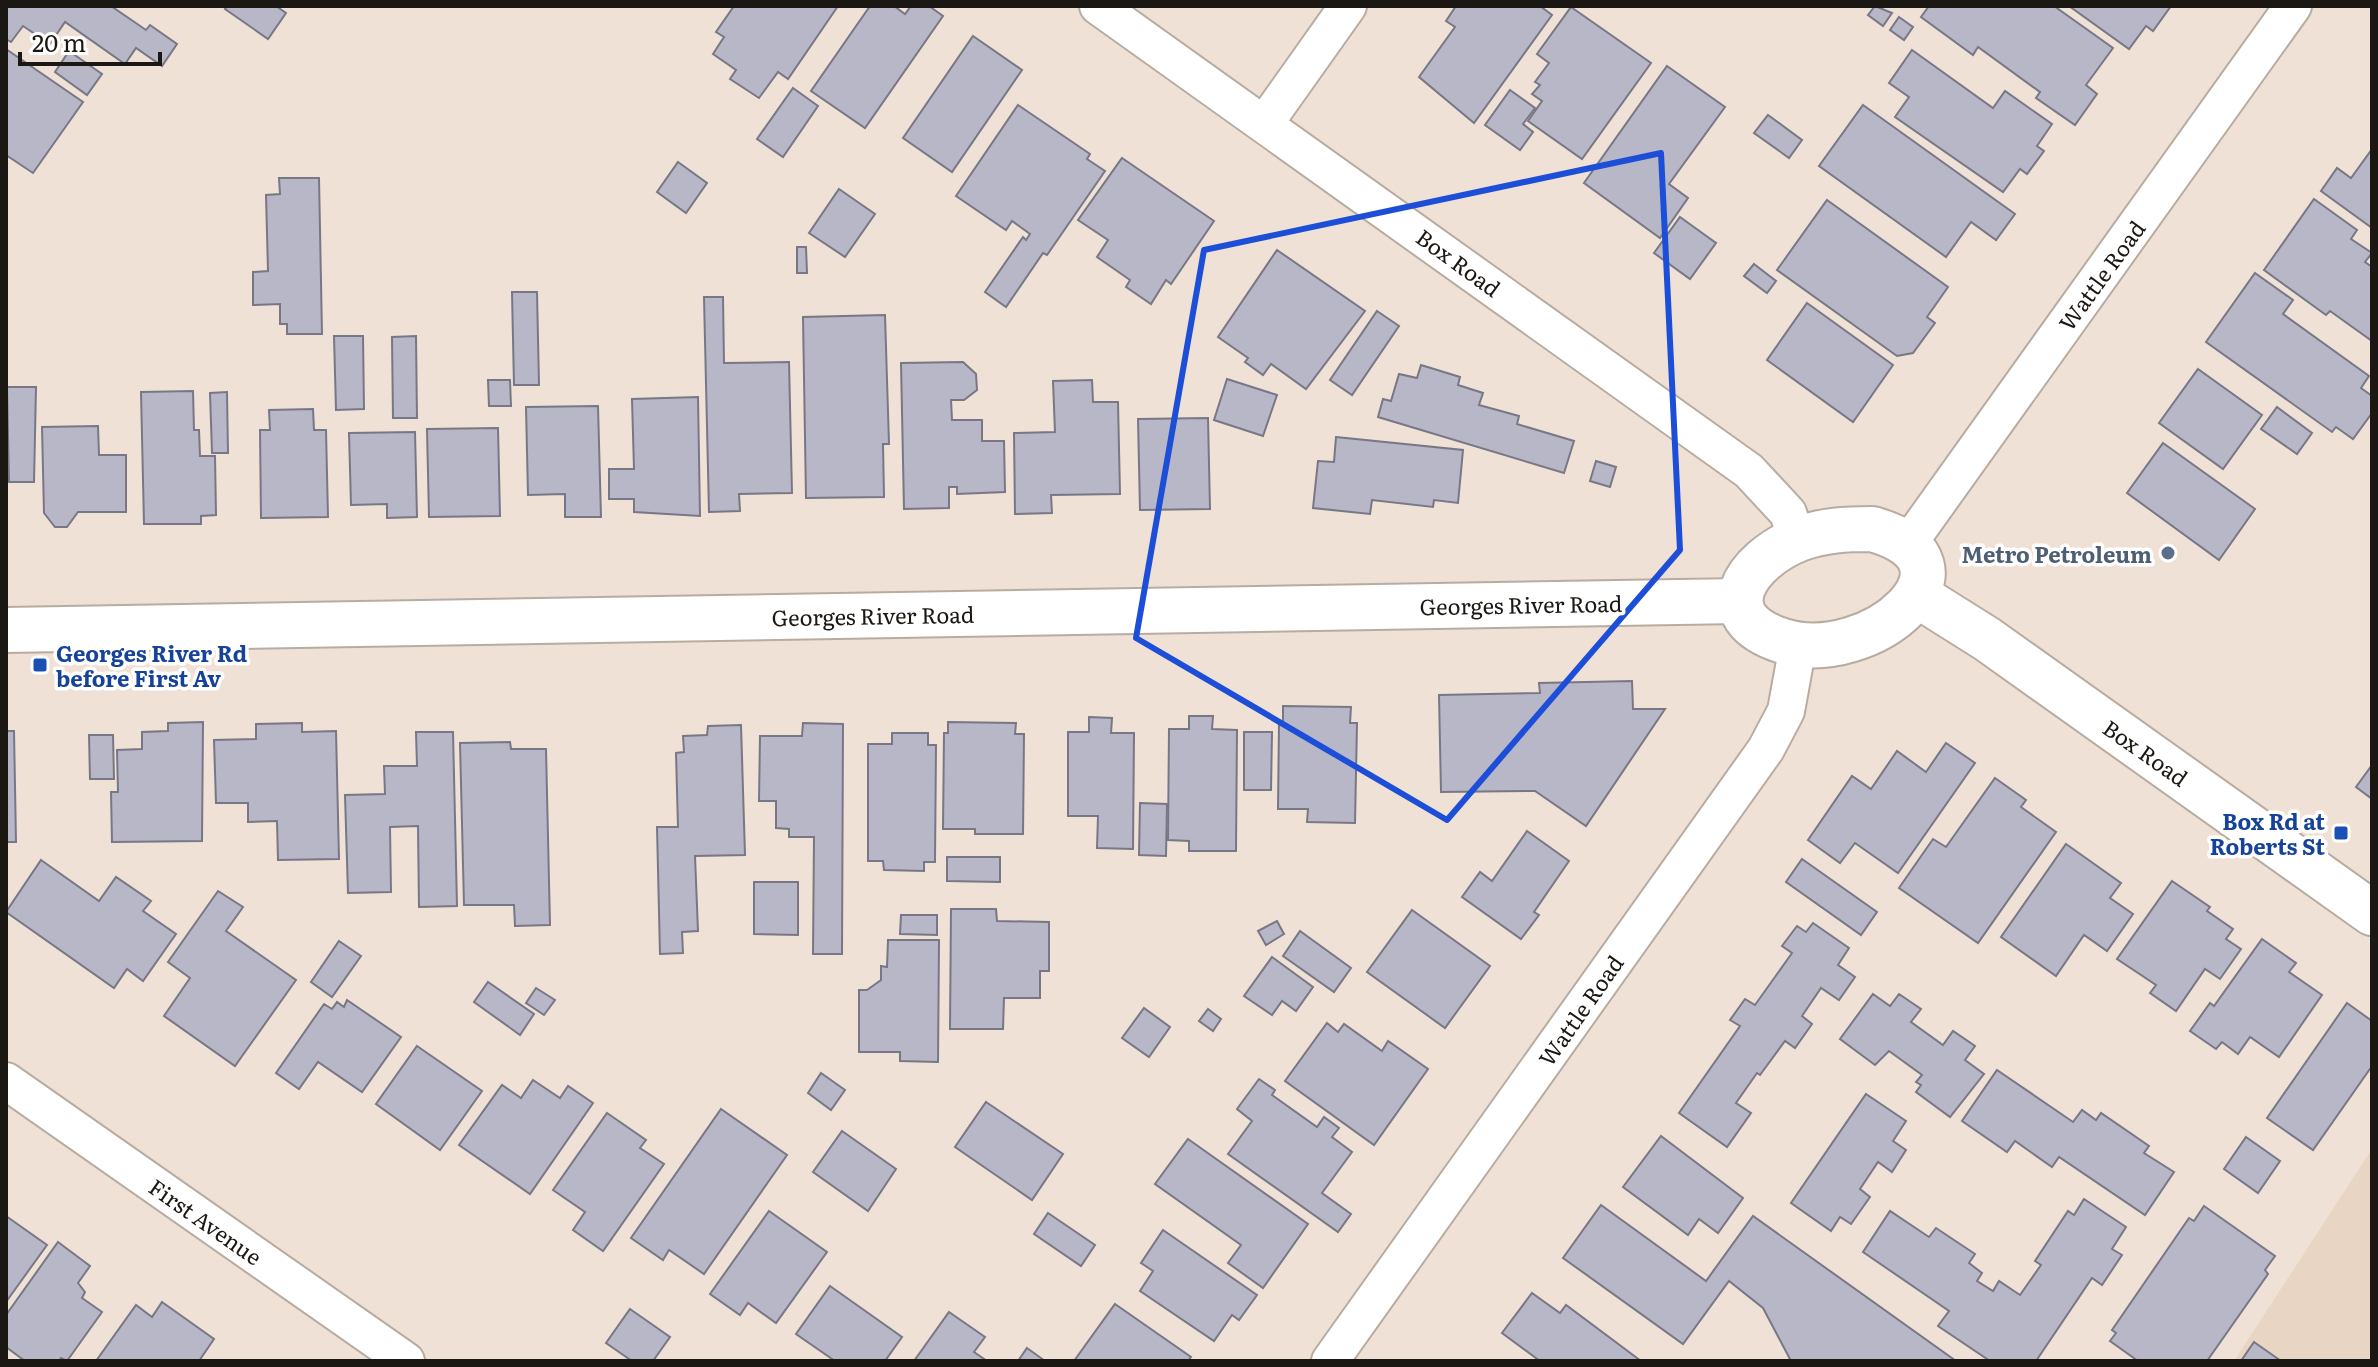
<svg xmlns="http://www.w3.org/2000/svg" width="2378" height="1367" font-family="Literata,serif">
<rect width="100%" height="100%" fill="#efe1d5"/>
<path fill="#e8d5c3" d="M2372,1149v212h-138z"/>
<g fill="#b8b7c7" stroke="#787786" stroke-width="2">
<path d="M6,6h105l35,24 4,-5 27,19 -15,22 -26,-18 -11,16 -60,-42 -15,22 -27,-18 -12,16 -5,-3z"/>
<path d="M227,6h49l10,7 -18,26 -43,-30z"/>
<path d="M734,6h104l-50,73 -10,-7 -19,26 -29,-19 6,-9 -23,-16 11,-17 -8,-5z"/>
<path d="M870,6h24l11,8 6,-8h18l14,10 -78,112 -54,-37z"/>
<path d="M1456,6h84l12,9 -78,108 -55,-46 36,-50 -9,-6z"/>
<path d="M1875,6l17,7 -9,13 -15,-11z"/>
<path d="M1929,6h125l59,42 -27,37 11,9 -22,31 -39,-27 4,-6 -62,-45 -5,8 -52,-38z"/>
<path d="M2069,6h102l-18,25 -7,-5 -17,23z"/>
<path d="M1571,7l80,56 -69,96 -54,-38 14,-20 -10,-7 8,-9 -5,-3 14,-19 -12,-9z"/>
<path d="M1899,17l14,10 -9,13 -14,-10z"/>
<path d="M973,36l49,34 -70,102 -49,-34z"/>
<path d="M6,49l77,53 -50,71 -27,-18z"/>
<path d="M1912,50l81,58 12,-17 47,33 -15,22 7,5 -17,23 -7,-5 -17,23 -108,-75 14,-20 -20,-14z"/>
<path d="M69,51l33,23 -15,21 -32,-23z"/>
<path d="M1667,66l58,41 -56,77 19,14 -28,40 -76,-55z"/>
<path d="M793,88l25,18 -35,51 -26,-18z"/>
<path d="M1510,90l25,18 -12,16 10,8 -13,18 -35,-25z"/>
<path d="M1018,105l72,49 -3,5 18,12 -58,84 -4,-2 -37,54 -21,-15 38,-55 3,3 4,-6 -18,-13 -6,9 -50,-34z"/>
<path d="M1863,105l152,109 -19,26 -25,-18 -25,35 -127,-91z"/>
<path d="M1768,115l34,25 -13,18 -35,-25z"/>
<path d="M2372,149v79l-51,-37 16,-23 14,10z"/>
<path d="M1122,158l92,63 -43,63 -5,-4 -15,24 -25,-17 4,-7 -33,-23 11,-17 -30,-20z"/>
<path d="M678,162l29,21 -21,30 -29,-21z"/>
<path d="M279,178h40l3,156h-35v-10h-7v-20l-27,1v-33l15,-1 -2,-76 14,-1z"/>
<path d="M839,189l36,25 -30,43 -36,-24z"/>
<path d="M2314,199l43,31 -6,9 21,14 -7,9 7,5v74l-42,-30 -4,4 -62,-45z"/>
<path d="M1827,200l121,87 -21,30 8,6 -22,30 -16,3 -120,-86z"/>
<path d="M1680,217l36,26 -26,36 -36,-26z"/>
<path d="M797,247h9l1,26h-10z"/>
<path d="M1277,250l88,61 -59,78 -35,-25 -8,11 -18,-13 3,-4 -30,-21z"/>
<path d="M1754,264l22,17 -9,12 -23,-17z"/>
<path d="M2255,273l38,27 -10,14 86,62 -8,12 11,8v17l-19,26 -17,-12 -4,5 -126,-90z"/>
<path d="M512,292h25l2,93h-25z"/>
<path d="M704,297h19l1,66 65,-1 3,131 -53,1 1,17 -31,1z"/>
<path d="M1807,303l86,62 -40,57 -86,-62z"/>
<path d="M1377,311l22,15 -47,69 -22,-15z"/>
<path d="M885,315l4,129h-6l1,53 -78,1 -3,-181z"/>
<path d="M334,336h29l1,73 -28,1z"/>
<path d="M416,336l1,82h-24l-1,-81z"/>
<path d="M963,362l13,12 1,16 -13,10h-13l1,20h30v21h22l1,51 -48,2v-7h-8v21l-45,1 -3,-146z"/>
<path d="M1421,365l39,12 -2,8 25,8 -4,12 40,11 -2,8 57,17 -10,32 -186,-56 5,-18 8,2 8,-27 18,4z"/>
<path d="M2198,369l64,46 -39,54 -64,-46z"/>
<path d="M1227,379l50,16 -14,41 -49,-16z"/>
<path d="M488,380h22l1,26h-22z"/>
<path d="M1092,380l1,22h25l2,92 -69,1 1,18 -37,1 -1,-81 41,-1 -2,-51z"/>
<path d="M7,387h29l-2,95h-25z"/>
<path d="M193,391l1,39h5l1,26h15l1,59 -15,1v8h-57l-3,-132z"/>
<path d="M227,392l1,61h-16l-2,-60z"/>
<path d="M698,397l2,119 -66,-4v-13h-25v-30h25l-2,-70z"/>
<path d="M598,406l3,111h-36v-23l-37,1 -2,-88z"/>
<path d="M2277,407l35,26 -15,21 -36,-25z"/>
<path d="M313,409l1,21h12l2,87 -67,1 -1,-88h10l-1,-20z"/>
<path d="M1208,418l2,91 -70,1 -2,-91z"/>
<path d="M98,426l1,29h27v57h-48l-11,15h-12l-11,-14 -2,-86z"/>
<path d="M498,428l2,88 -71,1 -2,-88z"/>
<path d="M415,432l2,85 -30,1v-14l-36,1 -2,-72z"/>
<path d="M1336,437l127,13 -5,53 -24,-3 -1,7 -61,-7 -2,14 -57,-6 5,-47 16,1z"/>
<path d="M2163,443l92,66 -36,51 -92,-67z"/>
<path d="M1596,461l20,6 -6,20 -20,-6z"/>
<path d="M1632,681l1,28h32l-79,117 -51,-35 -94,1 -2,-97 101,-2 -1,-10z"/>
<path d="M1283,706l68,1 -1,16h7l-2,100 -48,-1 1,-13h-30l1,-86 4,-1z"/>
<path d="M1189,716h24l-1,13 25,1 -1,121h-47v-10l-21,-1 1,-111h20z"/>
<path d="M1089,717l23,1 -1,15h23l-1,116 -36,-1 1,-32h-30v-84h21z"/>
<path d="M203,722l-1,119 -90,1 -1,-50h7l-1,-42 25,-1v-17l26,-1v-8z"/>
<path d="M948,722l68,1 -1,11h9l-1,100h-48v-5h-32l1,-96h4z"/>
<path d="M302,723v9l34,-1 3,128 -61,1 -1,-39 -29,1v-19h-32l-2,-63 42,-1v-15z"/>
<path d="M803,723l40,1 -1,230h-29l1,-117h-25v-8l-13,-1v-27h-17l1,-65h42z"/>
<path d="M741,725l4,130 -50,1 3,75 -16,1 1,21 -23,1 -3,-127h21l-2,-74 8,-1 -1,-16 24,-1 1,-9z"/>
<path d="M6,731h8l2,111h-10z"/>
<path d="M416,732h37l4,174 -38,1 -1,-81 -28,1 1,65 -43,1 -3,-98 40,-1 -1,-28h33z"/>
<path d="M1244,732h28l-1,58h-27z"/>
<path d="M892,733h36v12h8l-1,117h-11v9l-40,-1 -1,-9h-15v-117h24z"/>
<path d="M89,735h24l1,44h-24z"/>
<path d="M510,742l1,7h35l4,176 -35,1 -1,-21h-50l-4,-162z"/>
<path d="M1946,743l29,20 -77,110 -43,-30 -15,20 -32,-23 44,-64 19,13 26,-38 29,21z"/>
<path d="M2372,765v34l-16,-12z"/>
<path d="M1995,778l31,22 -5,7 35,25 -78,111 -79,-55 34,-49 13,8z"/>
<path d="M1140,803l27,1 -1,52 -27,-1z"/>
<path d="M1527,831l42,30 -35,51 5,3 -18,24 -59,-42 18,-25 12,9z"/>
<path d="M2066,844l55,39 -11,15 23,16 -26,37 -23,-16 -28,41 -55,-39z"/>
<path d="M947,857h53v25l-53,-1z"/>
<path d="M1802,859l75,53 -16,23 -75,-53z"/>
<path d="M41,860l58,41 17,-24 35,24 -8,10 33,23 -33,47 -16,-12 -13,19 -108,-76z"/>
<path d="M2172,881l38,26 -3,4 26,18 -7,10 15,10 -21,30 -15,-10 -29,42 -26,-18 6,-8 -39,-26z"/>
<path d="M754,882h44v53l-44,-1z"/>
<path d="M218,891l25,16 -17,24 70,49 -61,86 -71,-50 26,-38 -22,-16z"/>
<path d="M951,909h45l1,12 52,1v49h-9v27h-36l-1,31h-53z"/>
<path d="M1412,910l78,56 -45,62 -78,-56z"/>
<path d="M901,915h36v20l-37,-1z"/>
<path d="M1277,921l7,13 -18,11 -8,-14z"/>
<path d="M1813,923l36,25 -11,17 17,12 -16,23 -18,-12 -19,28 10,8 -17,24 -10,-7 -25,34 -3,-2 -21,30 15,10 -24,34 -48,-34 61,-87 -10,-6 15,-21 10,6 37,-52 -10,-7 15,-20 9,6z"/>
<path d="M1300,931l51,37 -17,24 -51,-36z"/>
<path d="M2262,939l34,24 -7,9 33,23 -43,62 -29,-20 -12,17 -16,-12 -6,7 -26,-18 20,-28 4,3z"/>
<path d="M888,940h51l-1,122 -38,-1v-9h-41v-62h8l14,-10v-14l6,1z"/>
<path d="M339,941l22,15 -29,41 -21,-15z"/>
<path d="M1272,957l41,30 -17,24 -14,-10 -10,14 -28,-19z"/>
<path d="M488,982l46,32 -14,21 -46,-33z"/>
<path d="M536,988l19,12 -11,15 -18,-12z"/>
<path d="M1873,994l17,12 9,-12 22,15 -10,13 32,23 10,-14 22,15 -10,14 19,14 -34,43 -34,-25 5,-7 -5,-3 6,-7 -33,-24 -14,14 -35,-26z"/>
<path d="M347,1000l54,37 -39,55 -44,-30 -19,27 -23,-16 48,-69 8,5 5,-7 7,5z"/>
<path d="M2347,1003l25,18v45l-59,84 -46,-32z"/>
<path d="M1144,1008l26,19 -21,30 -27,-19z"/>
<path d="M1208,1009l13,10 -8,12 -14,-10z"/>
<path d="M1327,1023l11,9 6,-8 38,27 6,-10 40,28 -54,76 -89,-64z"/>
<path d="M417,1046l65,45 -42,59 -64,-46z"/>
<path d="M1997,1070l76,52 9,-12 14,10 5,-7 48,33 -5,7 30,19 -29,43 -86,-58 -7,10 -37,-26 -8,11 -45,-31z"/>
<path d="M821,1073l24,17 -14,20 -23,-17z"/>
<path d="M1259,1079l16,11 -3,5 45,32 7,-10 15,11 -7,9 20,15 -30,41 29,21 -13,18 -110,-78 24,-33 -15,-12z"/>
<path d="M533,1080l27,18 8,-12 25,17 -63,91 -71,-49 43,-60 19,13z"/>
<path d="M1866,1094l40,27 -13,20 13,9 -14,22 -14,-10 -18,27 10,8 -19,27 -11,-7 -9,14 -40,-28z"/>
<path d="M986,1102l77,52 -31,46 -77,-53z"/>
<path d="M721,1109l66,46 -83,119 -35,-24 -6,10 -32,-22z"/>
<path d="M607,1113l39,27 -6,8 24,16 -61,87 -30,-21 12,-18 -32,-22z"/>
<path d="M842,1131l54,38 -28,42 -55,-39z"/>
<path d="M1661,1136l82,62 -25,35 -19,-14 -11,16 -65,-48z"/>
<path d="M2246,1137l34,24 -22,32 -34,-24z"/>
<path d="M1188,1139l120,85 -45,64 -35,-25 13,-18 -86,-61z"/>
<path d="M2084,1199l42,28 -14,22 10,6 -20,30 -10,-7 -56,83h-46l-52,-35 11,-15 -86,-59 27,-41 39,26 7,-9 39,26 -6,9 13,10 -5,8 16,10 6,-10 21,14 21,-30 -6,-4 33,-50 6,4z"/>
<path d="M1601,1205l105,76 47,-65 203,145h-165l-28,-53 -34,-27 -46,63 -120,-86z"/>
<path d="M2204,1206l71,50 -10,14 3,4 -61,87h-69l-28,-20 6,-8 -4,-3 77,-112 5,3z"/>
<path d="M769,1211l58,41 -51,71 -28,-20 -8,12 -30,-21z"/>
<path d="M1048,1213l47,32 -14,21 -47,-32z"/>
<path d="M6,1216l41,29 -41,57z"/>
<path d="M1163,1230l94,65 -18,25 -7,-5 -18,26 -74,-50 13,-20 -12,-8z"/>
<path d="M58,1242l32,24 -12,17 7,9 -3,6 20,14 -35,49 -6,-3 -2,3h-34l-19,-14v-32z"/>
<path d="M830,1286l72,51 -17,24h-50l-39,-27z"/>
<path d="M1532,1293l28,20 6,-8 75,56h-101l-38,-28z"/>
<path d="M162,1302l52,37 -15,22h-103l40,-56 16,12z"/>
<path d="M1115,1304l76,53 -3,4h-114z"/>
<path d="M630,1309l40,28 -17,24h-21l-26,-18z"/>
<path d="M949,1312l36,25 -11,15 13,9h-73z"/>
<path d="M2254,1342l27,19h-40z"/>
<path d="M1027,1348l18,13h-27z"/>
</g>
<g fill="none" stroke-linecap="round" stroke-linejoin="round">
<g stroke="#b8aca0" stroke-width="40">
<g id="minor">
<path d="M1098,6l651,465 39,42 9,27"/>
<path d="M1265,123l83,-117"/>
<path d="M1908,544l385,-538"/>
<path d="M6,1081l400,280"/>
<path d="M1330,1361l436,-612 20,-38 12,-66"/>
</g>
</g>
<g stroke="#b8aca0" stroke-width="48">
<g id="tertiary">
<path d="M1872,529c121,33 -1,139 -89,112 -76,-24 -37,-81 16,-102 24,-9 48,-10 73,-10z"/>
<path d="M1917,595l70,44 385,274"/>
<path d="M6,630l1734,-29"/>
</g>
</g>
<use href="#minor" stroke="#fff" stroke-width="36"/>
<use href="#tertiary" stroke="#fff" stroke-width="44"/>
</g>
<path fill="none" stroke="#1d4ed8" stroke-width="6" stroke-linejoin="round" d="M1661,153l19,397 -233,270 -311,-182 68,-388z"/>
<circle fill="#5c6f8a" stroke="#fff" stroke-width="3" cx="2168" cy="553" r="8"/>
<g fill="#1a4fb4" stroke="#fff" stroke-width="3">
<rect x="32" y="657" width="16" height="16" rx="4"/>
<rect x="2333" y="825" width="16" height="16" rx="4"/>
</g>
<g text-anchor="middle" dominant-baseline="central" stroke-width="7" stroke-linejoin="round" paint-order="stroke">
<g font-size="22" fill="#1b1712" stroke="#fff">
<text transform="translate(1459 262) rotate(36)">Box Road</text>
<text transform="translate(2101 275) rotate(-54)">Wattle Road</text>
<text transform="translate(1521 604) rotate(-1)">Georges River Road</text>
<text transform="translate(873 615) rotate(-1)">Georges River Road</text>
<text transform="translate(2146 752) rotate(35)">Box Road</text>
<text transform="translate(1580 1010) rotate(-55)">Wattle Road</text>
<text transform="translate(206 1221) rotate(35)">First Avenue</text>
</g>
<g font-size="22" font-weight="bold" fill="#4e5e75" stroke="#fff" text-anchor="end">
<text x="2152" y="553">Metro Petroleum</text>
</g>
<g font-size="22" font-weight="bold" fill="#164399" stroke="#fff" text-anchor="start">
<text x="56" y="652">Georges River Rd<tspan x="56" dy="25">before First Av</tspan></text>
<text x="2325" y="820" text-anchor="end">Box Rd at<tspan x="2325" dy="25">Roberts St</tspan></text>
</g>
</g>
<rect width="2378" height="1367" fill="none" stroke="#1b1712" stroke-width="16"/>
<path d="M20 52v12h140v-12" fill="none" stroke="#1b1712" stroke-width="4"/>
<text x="32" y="52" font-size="24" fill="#1b1712" stroke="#ffffff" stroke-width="6" paint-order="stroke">20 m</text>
</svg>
